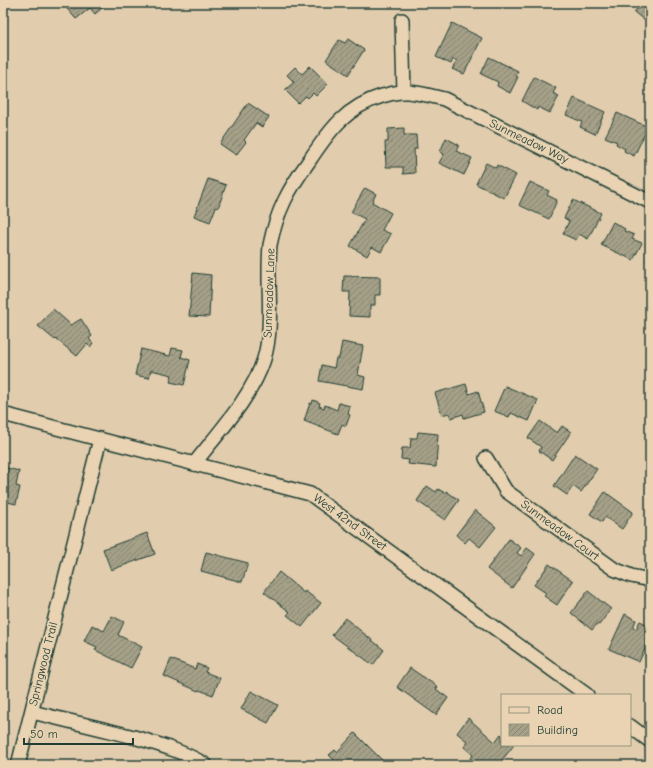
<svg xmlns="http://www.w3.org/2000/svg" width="653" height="768" font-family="'Comic Neue',sans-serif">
<defs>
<pattern id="building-hatch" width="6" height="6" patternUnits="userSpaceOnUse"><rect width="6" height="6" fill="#a5a088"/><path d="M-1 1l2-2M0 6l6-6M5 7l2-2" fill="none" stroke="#868470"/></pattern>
</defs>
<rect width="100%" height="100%" fill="#e1cdad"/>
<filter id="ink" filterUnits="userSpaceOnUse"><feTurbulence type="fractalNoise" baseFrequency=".025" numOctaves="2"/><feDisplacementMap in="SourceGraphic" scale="8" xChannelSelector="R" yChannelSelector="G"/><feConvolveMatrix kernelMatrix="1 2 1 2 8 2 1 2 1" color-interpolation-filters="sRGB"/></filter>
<g filter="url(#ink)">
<g fill="url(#building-hatch)" stroke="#1f3d34">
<path d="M62,3h46l-13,11 -5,-6 -14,11z"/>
<path d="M346,3h12l-1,4z"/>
<path d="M634,3h16v22l-16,-13 3,-3 -4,-4z"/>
<path d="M452,23l30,15 -18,36 -12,-5 5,-8 -4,-2 -2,5 -15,-7z"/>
<path d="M348,39l16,11 -16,25 -22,-15 13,-20 6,3z"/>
<path d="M489,57l29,14 -2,5 2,1 -8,16 -13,-7 1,-4 -17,-8z"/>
<path d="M310,66l18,18 -12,12 -3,-3 -5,5 -2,-2 -8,7 -13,-13 9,-8 -7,-7 8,-8 7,7z"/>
<path d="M534,77l22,11 -3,5 6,3 -9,17 -12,-6 -1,3 -15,-9z"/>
<path d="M574,98l31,14 -10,22 -15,-7 2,-5 -16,-7z"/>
<path d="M248,103l21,14 -7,10 -6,-4 -12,17 2,2 -10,13 -16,-11z"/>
<path d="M617,113l31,14 -14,29 -10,-5 1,-2 -9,-5 1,-2 -12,-5z"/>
<path d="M404,128v7h12l1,14h-3l1,24 -12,1v-7h-17l-1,-25h3v-13z"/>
<path d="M446,138l13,7 -3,6 16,7 -8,17 -25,-12 5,-9 -4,-2z"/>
<path d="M486,163l10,5 1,-3 19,10 -12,23 -28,-14z"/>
<path d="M208,179l18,6 -8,23 -2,-1 -6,15 -16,-6z"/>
<path d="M530,182l19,9 -2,4 10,5 -8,19 -30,-14z"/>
<path d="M365,188l11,6 -4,8 19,11 -9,17 9,4 -10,18 -9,-5 -5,9 -17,-10 15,-27 -14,-7z"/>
<path d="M573,200l28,13 -13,26 -9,-5 -3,6 -13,-6 6,-13 -5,-3z"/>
<path d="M613,222l12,7 -1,2 10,4 -2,4 10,4 -9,17 -32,-15z"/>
<path d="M650,254v9l-4,-2z"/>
<path d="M193,273l18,2 -2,42 -20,-1z"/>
<path d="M344,276l36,1v18h-5v10h-5v12l-21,-1 1,-24h-7z"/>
<path d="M53,309l18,16 10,-6 11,17 -3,3 4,4 -3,4 -3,-3 -10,12 -21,-17 -1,1 -17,-14z"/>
<path d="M342,342l21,4 -5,29 7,2 -2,12 -44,-8 3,-16 12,3 2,-10h3z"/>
<path d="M172,348l11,2 -2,7 9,3 -6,25 -14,-3 2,-7 -21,-5 -2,8 -14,-3 6,-26 29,7z"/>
<path d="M466,384l3,10 9,-3 6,21 -20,6 -1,-4 -12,4 -2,-5 -7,2 -7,-22z"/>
<path d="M505,386l33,14 -9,21 -18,-8 -2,4 -15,-6z"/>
<path d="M313,400l7,3 -1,3 5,2 1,-3 12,5 2,-7 11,3 -2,8 2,1 -4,11 -4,-2 -4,10 -34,-13 6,-18 2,1z"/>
<path d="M540,421l17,12 5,-7 9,6 -19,28 -13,-9 2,-4 -13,-9z"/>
<path d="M418,432l20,2 -2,33 -28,-3 1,-4 -8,-1 1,-11h8l1,-10h6z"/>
<path d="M575,454l22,15 -16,23 -8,-6 -6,9 -13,-9z"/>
<path d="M3,467l16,4 -3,15 4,1 -4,17 -13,-3z"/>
<path d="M427,486l9,6 2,-3 7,4 1,-2 13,9 -14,20 -28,-19z"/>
<path d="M605,492l28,20 -11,17 -17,-12 -3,5 -12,-8z"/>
<path d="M475,510l21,17 -16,20 -11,-9 -4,5 -9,-8z"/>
<path d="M147,533l8,21 -44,16 -8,-21z"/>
<path d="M509,539l12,9 -4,5 4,3 6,-8 8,6 -23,34 -25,-19z"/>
<path d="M206,552l42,11 -6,19 -41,-11z"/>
<path d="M549,564l24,17 -16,24 -13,-9 2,-3 -12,-8z"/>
<path d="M279,572l25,21 1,-2 16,12 -19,24 -15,-12 3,-3 -26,-20z"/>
<path d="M588,591l23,18 -12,16 -2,-1 -5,6 -21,-17z"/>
<path d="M625,614l11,6 -3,7 3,2 4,-8 10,5v11l-11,25 -30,-13z"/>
<path d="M112,616l12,6 -6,13 24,12 -11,21 -36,-18 2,-3 -13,-6 8,-16 12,6z"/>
<path d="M345,618l39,32 -11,15 -41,-30z"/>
<path d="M171,659l24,10 2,-5 10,4 -2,4 15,6 -7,17 -14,-5 -1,1 -34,-15z"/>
<path d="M410,668l28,19 -2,2 12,9 -12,17 -39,-28z"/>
<path d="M251,691l27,14 -10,18 -27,-14z"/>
<path d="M468,718l27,24 6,-8 1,1v10h12l-16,20h-10l-3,-3 -3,3h-7l-6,-5 4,-5 -9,-8 4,-5 -11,-9z"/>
<path d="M355,733l31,31 -1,1h-36l-3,-2 -2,2h-5l-10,-10 6,-5 2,2z"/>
</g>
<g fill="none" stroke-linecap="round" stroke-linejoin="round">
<g stroke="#1f3d34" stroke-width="16">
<g id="minor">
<path d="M402,20l2,72"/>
<path d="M3,414l307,80 277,201"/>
<path d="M486,458l20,33 108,78 17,7 19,4"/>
<path d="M194,464c24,-31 58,-67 70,-105 8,-27 5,-56 5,-84 0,-10 0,-20 1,-30 7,-35 19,-56 39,-84 20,-30 37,-54 73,-65 8,-2 18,-5 26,-4 13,1 24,4 36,7l206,103"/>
<path d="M32,712c36,9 73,17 109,27 23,7 45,14 65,26"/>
<path d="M630,726l20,15"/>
<path d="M18,765l82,-326"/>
</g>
</g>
<use href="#minor" stroke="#e9d3b2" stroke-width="13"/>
</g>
</g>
<g text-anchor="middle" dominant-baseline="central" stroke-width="3.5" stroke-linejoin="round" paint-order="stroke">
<g font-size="12" fill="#1f3d34" stroke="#e9d3b2">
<text transform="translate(529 141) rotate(26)">Sunmeadow Way</text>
<text transform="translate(269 293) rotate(-88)">Sunmeadow Lane</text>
<text transform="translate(350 522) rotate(36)">West 42nd Street</text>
<text transform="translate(560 530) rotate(36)">Sunmeadow Court</text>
<text transform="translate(43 664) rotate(-76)">Springwood Trail</text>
</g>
</g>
<rect width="653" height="768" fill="none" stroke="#e9d3b2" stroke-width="16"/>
<rect x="8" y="8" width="637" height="752" fill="none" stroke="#1f3d34" stroke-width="1.5" filter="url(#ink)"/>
<rect x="501" y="694" width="130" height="52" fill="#e9d3b2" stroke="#989780"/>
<rect x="509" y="707" width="20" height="6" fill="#e9d3b2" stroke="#989780"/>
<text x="537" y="714" font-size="12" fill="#1f3d34">Road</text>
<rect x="509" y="724" width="20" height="12" fill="url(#building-hatch)" stroke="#989780"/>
<text x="537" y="734" font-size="12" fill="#1f3d34">Building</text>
<path d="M24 738v6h109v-6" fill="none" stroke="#1f3d34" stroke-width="2"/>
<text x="30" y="738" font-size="12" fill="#1f3d34" stroke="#e9d3b2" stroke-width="3" paint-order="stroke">50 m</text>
</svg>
